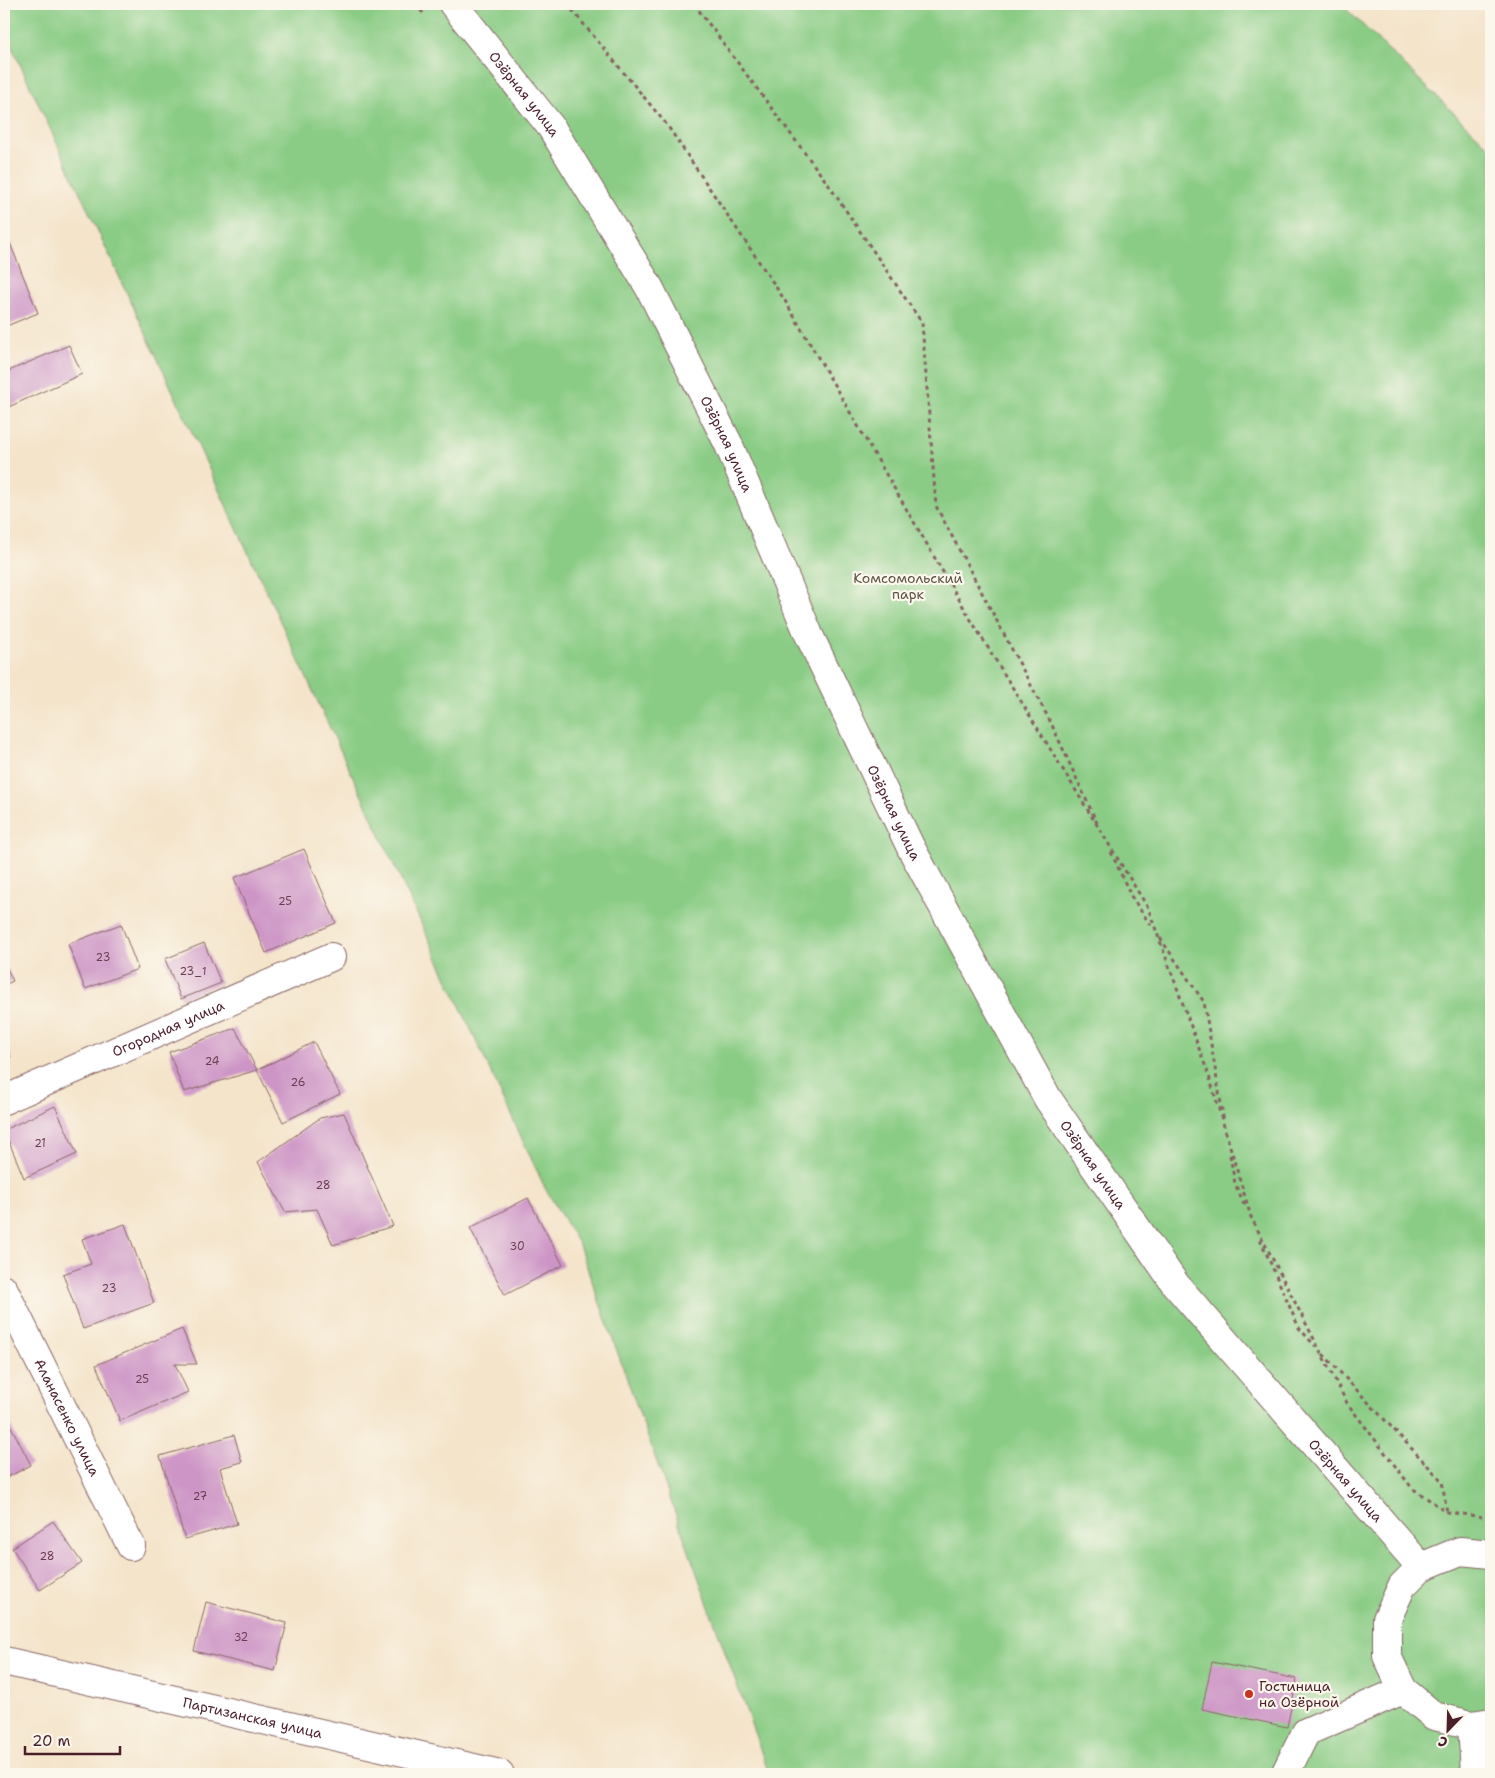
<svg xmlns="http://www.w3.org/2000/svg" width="1495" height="1778" font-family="'Shantell Sans',sans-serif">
<rect width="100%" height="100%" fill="#fbf7ec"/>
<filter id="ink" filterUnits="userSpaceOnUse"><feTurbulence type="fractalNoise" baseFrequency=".02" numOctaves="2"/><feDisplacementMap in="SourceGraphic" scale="10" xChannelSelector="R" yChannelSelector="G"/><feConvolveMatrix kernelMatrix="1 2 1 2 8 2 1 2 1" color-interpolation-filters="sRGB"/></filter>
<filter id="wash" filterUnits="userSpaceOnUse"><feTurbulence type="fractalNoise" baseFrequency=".0096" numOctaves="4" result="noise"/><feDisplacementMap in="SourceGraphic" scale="20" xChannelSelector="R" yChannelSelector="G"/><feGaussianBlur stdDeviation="1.12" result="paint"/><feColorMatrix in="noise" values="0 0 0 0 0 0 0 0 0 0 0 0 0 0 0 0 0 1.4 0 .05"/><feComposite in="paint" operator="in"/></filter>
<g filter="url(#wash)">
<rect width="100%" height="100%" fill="#f4e4ca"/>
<path fill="#8acc85" stroke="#6a7658" d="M4,4h1337l150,145v1625h-722l-190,-529 -34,-57 -541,-1158z"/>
<g id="blocks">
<g fill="#cd95c6">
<path d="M4,228l34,85 -34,14z"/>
<path d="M69,345l13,29 -78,35v-36z"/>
<path d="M304,849l32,74 -70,30 -32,-75z"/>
<path d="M121,924l17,45 -53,20 -17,-45z"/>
<path d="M204,943l17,40 -40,16 -16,-40z"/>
<path d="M4,962l9,19 -9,4z"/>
<path d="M235,1028l22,42 -73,22 -15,-40z"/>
<path d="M4,1040l7,17 -7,3z"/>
<path d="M314,1042l26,52 -57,28 -26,-52z"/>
<path d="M55,1106l22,48 -53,24 -20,-48z"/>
<path d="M344,1113l49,113 -60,19 -16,-36 -32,3 -27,-50 62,-44z"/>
<path d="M528,1198l35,67 -58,30 -35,-67z"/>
<path d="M125,1224l29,79 -71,26 -20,-55 28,-10 -9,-25z"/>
<path d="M182,1329l15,35h-22l13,28 -68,29 -24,-56z"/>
<path d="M4,1413l27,52 -27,14z"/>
<path d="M234,1435l8,27 -22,6 17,56 -52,15 -25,-83z"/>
<path d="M53,1521l29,42 -42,27 -28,-42z"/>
<path d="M206,1602l81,21 -12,48 -81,-20z"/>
<path d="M1212,1662l85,17 -10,48 -85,-18z"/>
</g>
</g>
</g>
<g filter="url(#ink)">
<use href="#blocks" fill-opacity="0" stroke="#866463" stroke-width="1"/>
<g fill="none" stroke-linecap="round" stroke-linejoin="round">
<g stroke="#866463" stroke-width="30">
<g id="minor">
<path id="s1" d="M453,4l98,123 98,160 79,156 81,192 102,213 137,251 128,186 245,282"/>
<path id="s2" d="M4,1100l327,-143"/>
<path id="s3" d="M4,1290l127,256"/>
<path d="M1491,1554l-31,-3 -39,16 -19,19 -15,33v37l16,34 31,26 38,9 19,-3"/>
<path id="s4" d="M4,1661l496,113"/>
<path d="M1472,1725l3,49"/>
<path d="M1285,1774l21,-42 97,-42"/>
</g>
</g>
<g stroke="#866463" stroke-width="3" stroke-dasharray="4 4" stroke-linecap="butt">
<path d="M415,4l9,10"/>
<path d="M567,4l100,121 117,174 187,321 177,288 61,168 42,141 96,186 65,85 35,24 44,6"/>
<path d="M694,4l134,180 94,139 14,183 115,217 46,100"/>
<path d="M1111,852l20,44 22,33"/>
<path d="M1160,938l44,64 20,120"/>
<path d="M1230,1155l5,29 11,24"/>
<path d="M1260,1239l39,89 16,18"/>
<path d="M1323,1354l119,127 5,31"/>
</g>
<use href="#minor" stroke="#fff" stroke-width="28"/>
</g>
</g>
<circle fill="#c8321e" stroke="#fbf7ec" stroke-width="2" cx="1249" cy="1694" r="5"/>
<g text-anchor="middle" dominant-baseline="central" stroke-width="4.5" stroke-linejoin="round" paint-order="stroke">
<g font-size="11" fill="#6b3c52">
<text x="285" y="901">25</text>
<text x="103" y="957">23</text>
<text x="193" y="971">23_1</text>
<text x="212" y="1061">24</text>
<text x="298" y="1082">26</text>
<text x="40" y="1143">21</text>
<text x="323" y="1185">28</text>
<text x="517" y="1246">30</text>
<text x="109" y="1288">23</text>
<text x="142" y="1379">25</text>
<text x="200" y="1496">27</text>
<text x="47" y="1556">28</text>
<text x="241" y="1637">32</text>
</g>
<g font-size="14" fill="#4a1f2b" stroke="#fbf7ec">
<text stroke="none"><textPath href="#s1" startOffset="115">Озёрная улица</textPath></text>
<text stroke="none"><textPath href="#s1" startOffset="520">Озёрная улица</textPath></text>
<text stroke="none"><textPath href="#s1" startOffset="925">Озёрная улица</textPath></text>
<text stroke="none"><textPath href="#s2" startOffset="179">Огородная улица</textPath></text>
<text stroke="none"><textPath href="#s1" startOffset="1330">Озёрная улица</textPath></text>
<text stroke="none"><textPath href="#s3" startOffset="142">Аланасенко улица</textPath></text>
<text stroke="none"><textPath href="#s1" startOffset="1735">Озёрная улица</textPath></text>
<text stroke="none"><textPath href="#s4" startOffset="255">Партизанская улица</textPath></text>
</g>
<g font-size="14" fill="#5d5346" stroke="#fbf7ec">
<text x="908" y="578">Комсомольский<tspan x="908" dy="16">парк</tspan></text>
</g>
<g font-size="14" fill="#4a1f2b" stroke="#fbf7ec" text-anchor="start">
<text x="1259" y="1686">Гостиница<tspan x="1259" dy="16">на Озёрной</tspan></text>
</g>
</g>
<rect width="1495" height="1778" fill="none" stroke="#fbf7ec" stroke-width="20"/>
<g transform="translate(1448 1730) rotate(203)" stroke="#fbf7ec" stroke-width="4" paint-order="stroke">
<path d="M0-4L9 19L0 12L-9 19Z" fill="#4a1f2b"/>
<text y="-8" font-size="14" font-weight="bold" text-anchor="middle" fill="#4a1f2b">С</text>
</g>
<path d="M25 1746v8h95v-8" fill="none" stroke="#4a1f2b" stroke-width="2.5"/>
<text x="32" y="1746" font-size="15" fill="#4a1f2b" stroke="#fbf7ec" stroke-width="4" paint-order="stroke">20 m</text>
</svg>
